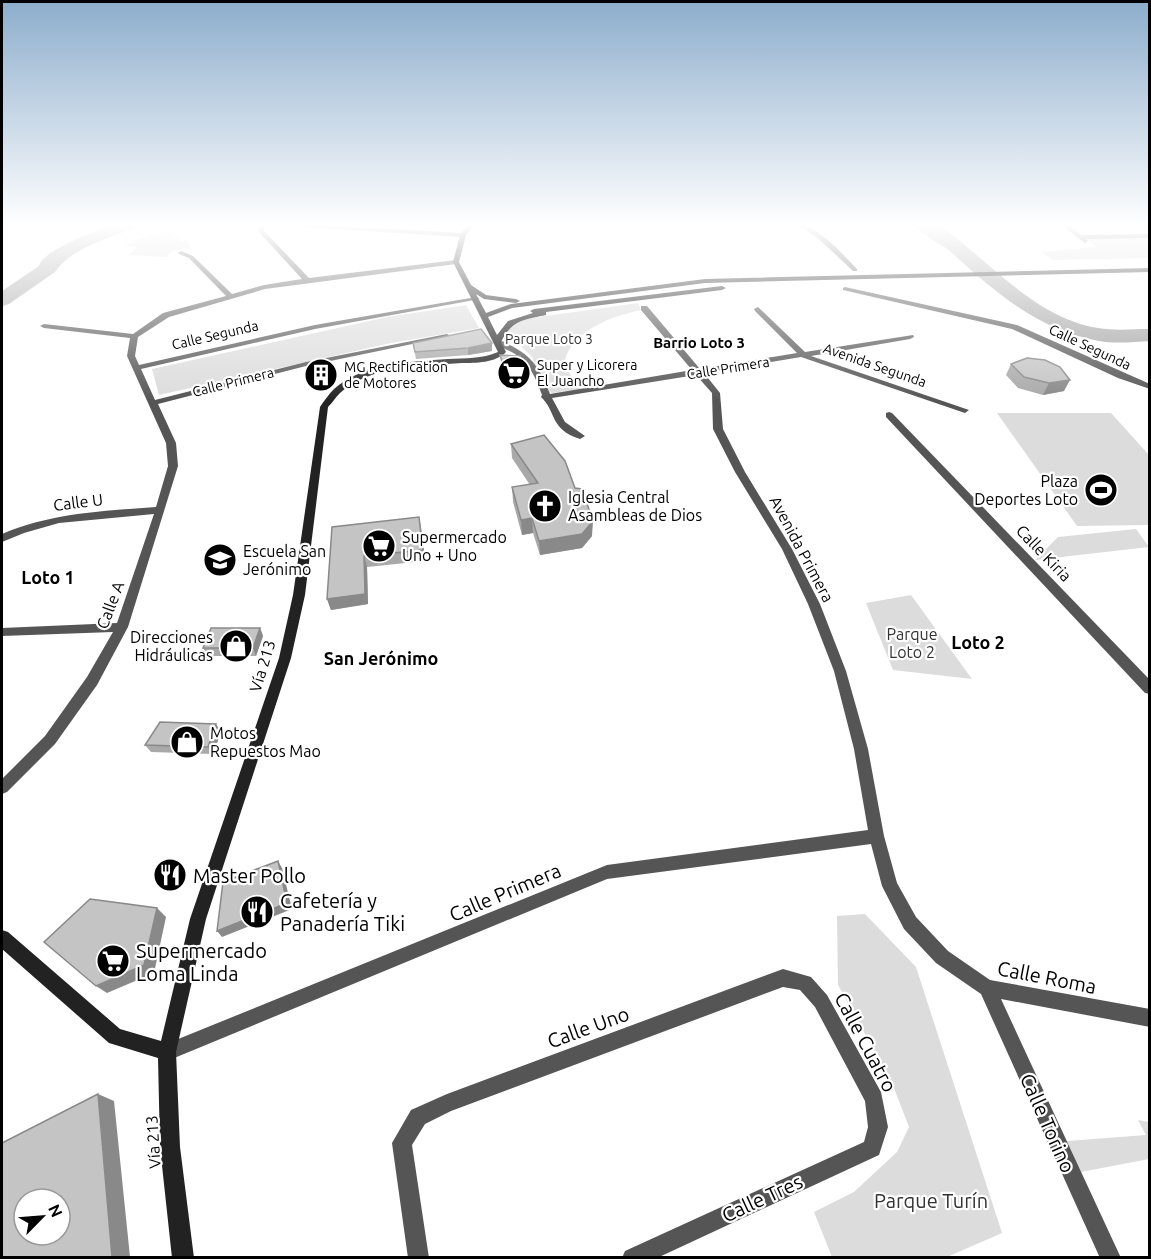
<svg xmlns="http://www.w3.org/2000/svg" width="1151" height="1259" font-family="Ubuntu,sans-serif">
<rect width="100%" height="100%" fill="#fff"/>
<g fill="#dcdcdc">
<path d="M171,229l9,13 8,-2 2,8 -18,3 -6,6 -37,-2 8,-8 -12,-1 11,-6z"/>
<path d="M1149,238v20l-97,2 -10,-8 54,-5 -8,-8z"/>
<path d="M638,303l3,7c-29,6 -72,21 -77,55l16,24 -27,4 -5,-2 -16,-34 -26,-25 6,-7 12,-6z"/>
<path d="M466,305l13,23 -88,15 -232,52 -7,-26 235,-52z"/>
<path d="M997,413h114l38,42v70l-72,1z"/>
<path d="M1136,529l13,18 -114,13 23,-23z"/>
<path d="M911,595l61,84 -79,-9 -27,-67z"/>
<path d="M865,914l51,53 86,266 -55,24h-115l-18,-45 40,-20 43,-40 12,-25 -17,-44 -54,-98 -1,-69z"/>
<path d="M1138,1120l11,2v37l-68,13 -14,-31 79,-6z"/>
</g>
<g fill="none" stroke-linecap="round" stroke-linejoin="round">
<g fill="#a3a3a3" fill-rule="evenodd">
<path d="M110,225h24l-2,4c-26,10 -62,20 -77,43l-46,32 -7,2v-15l37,-25c4,-16 55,-34 71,-41z"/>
<path d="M914,225h22l11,6c47,35 90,87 151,97 17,3 35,1 52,1v12c-17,1 -35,3 -51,0 -60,-10 -105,-50 -148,-89 -10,-9 -30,-17 -37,-27z"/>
</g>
<g fill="#555" fill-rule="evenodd">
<path d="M258,225h6v6l45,47 147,-18 3,2 -3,2 -191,25 -96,28 -31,20 -3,19 4,9 176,-40 161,-28 4,2 -165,30 -174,40 14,31 151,-38 141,-28 4,2 -145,30 -148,38 18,39 2,23 -50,161 -31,58 -42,59 -48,48 -5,2v-15l43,-43 42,-59 26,-45 -111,4v-8l115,-5 37,-109 -95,9 -35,10 -22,9v-8c49,-21 101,-23 154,-27l12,-41 -2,-23 -39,-87 3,-18 -86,-10 -4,-2 4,-2 89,10 30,-21 63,-17 -37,-38 -10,-4 -1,-1 3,-2 12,5 39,38 32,-9 38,-6 -43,-47z"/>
<path d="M271,225h45l147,8 3,2 -3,2z"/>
<path d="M798,225c20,0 45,30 59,44v2h-4l-34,-32z"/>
<path d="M1061,225h7l13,10 69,-1v4l-64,1 2,2 -3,2z"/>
<path d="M845,287l172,38 133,59v5l-32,-11 -106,-49 -169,-39v-2z"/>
<path d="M641,306h6l53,63 97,-16 -42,-42 -1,-2 4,-2 47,45 108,-17 1,2 -4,2 -99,17 158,54 -4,3 -3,-1 -161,-55 -97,16 16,20 3,36 22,43 47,77 28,55 26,67 22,78 16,87 13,47 19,34 32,34 42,29 160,29v18l-149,-28 120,259h-21l-119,-264 -45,-31 -32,-34 -22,-43 -11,-42 -264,35 -440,182 -6,-3 -3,-6 3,-6 446,-181 261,-35 -14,-81 -20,-78 -26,-67 -26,-55 -47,-77 -22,-43 -1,-36 -16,-18 -144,23 13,24 20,14 -5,3c-31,-10 -23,-27 -39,-42l1,-2c-6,-16 -12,-32 -27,-41 -7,-4 -15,-7 -22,-12l7,-2c31,15 37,22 50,54l142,-24 -51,-60z"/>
<path d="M889,412l3,1 258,267v14l-5,-1 -259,-276v-4z"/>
<path d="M783,969l28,8 16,18 54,97 7,35 -9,28 -222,103h-35l3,-7 239,-109 4,-15 -3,-26 -50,-94 -15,-17 -17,-3 -332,124 -26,13 -13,21 17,113h-21l-16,-115 19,-33 36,-16z"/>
</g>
<path fill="#222" fill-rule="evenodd" d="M467,225h7l-8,10 -7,27 12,23 15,10 30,4 4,2 -4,2 -32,-4 -8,-5 10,19 25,-9 194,-25 445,-11v4l-445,11 -193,25 -24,9 9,18 11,-14 25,-8 -3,-2 4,-2 188,-23 4,2 -4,2 -176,22v3c-23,5 -34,5 -45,27l5,10c-10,11 -31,11 -44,11 -40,3 -91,2 -122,30 -4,4 -8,10 -12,14l-23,188 -14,63 -85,261 -30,133 4,95 14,111h-22l-12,-111 -2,-89 -49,-15 -107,-94v-19l6,2 112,97 41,12 29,-122 89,-261 14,-63 27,-188c4,-6 9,-13 14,-18 29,-26 77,-27 114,-30 17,-1 34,0 50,-7l-45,-90 7,-27z"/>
</g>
<g fill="#a9a9a9">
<path d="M413,343l79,8 -24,4 -52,4z"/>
<path d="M500,355l28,21v7l-19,3 -8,-23z"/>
<path d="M1011,364l53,27 -21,4 -25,-7 -12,-13z"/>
<path d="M511,444l81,92 -10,12 -42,7 -7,-22 -11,2 -9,-33 -1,-15 18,-2 -18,-27z"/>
<path d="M419,517l6,44 -58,6 1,37 -37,6 -4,-11 5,-72z"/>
<path d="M260,628l3,8 -7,20h-49l-4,-8z"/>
<path d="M221,732l-8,22 -62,-2 -6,-7z"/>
</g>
<g fill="#898989">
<path d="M492,343v8l-24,4v-7z"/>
<path d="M528,376v7l-19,3 -1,-8z"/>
<path d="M1070,380l-6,11 -21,4 6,-12z"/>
<path d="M419,517l2,11 4,33 -2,-11z"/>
<path d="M532,518l1,15 -11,2 -1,-15z"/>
<path d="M593,521l-1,15 -10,12 -42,7 -1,-14z"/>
<path d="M364,556l3,11 1,37 -37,6 -4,-11z"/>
<path d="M260,628l3,8 -7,20 -3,-8z"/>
<path d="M216,724l5,8 -8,22 -5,-7z"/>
<path d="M278,861l4,7 10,41 -70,28 -5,-6z"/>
<path d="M157,908l9,9 -12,56 -47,20 -11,-7z"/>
<path d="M98,1094l16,7 16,156h-18z"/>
</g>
<g fill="#c4c4c4" stroke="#898989" stroke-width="1.5" fill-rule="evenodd">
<path d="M481,329l11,14 -24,5 -53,4 -2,-9z"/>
<path d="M500,355l20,1 8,20 -20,2z"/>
<path d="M1027,358l18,2 15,7 10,13 -21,3 -25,-6 -13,-13z"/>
<path d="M544,435l21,26 10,27 7,1 11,32 -11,13 -43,7 -7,-23 -11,2 -9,-33 26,-4 -27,-39z"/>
<path d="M419,517l4,33 -59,6 1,38 -38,5 5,-72z"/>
<path d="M211,628h49l-7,20h-50z"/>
<path d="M160,722l56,2 -8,23 -63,-2z"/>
<path d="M278,861l9,42 -70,28 6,-49z"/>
<path d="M90,899l67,9 -13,57 -48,21 -52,-44z"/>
<path d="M98,1094l14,163h-110v-114zM24,1199h36v36h-36z"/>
</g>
<linearGradient id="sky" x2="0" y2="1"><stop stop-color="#8cadcc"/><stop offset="0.56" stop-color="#fff"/><stop offset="1" stop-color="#fff" stop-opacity="0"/></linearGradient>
<rect width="1151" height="402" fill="url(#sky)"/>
<defs>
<g id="supermarket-disc" transform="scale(1.725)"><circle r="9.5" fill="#000" stroke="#fff"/><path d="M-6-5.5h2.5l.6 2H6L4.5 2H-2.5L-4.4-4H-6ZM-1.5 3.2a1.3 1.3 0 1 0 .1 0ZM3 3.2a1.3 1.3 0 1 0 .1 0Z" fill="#fff"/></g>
<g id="building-disc" transform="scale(1.725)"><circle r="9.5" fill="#000" stroke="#fff"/><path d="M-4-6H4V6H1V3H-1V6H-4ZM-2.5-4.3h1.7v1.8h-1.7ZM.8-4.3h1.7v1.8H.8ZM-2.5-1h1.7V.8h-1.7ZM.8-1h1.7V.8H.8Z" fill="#fff"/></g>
<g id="stadium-disc" transform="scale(1.725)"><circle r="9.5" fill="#000" stroke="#fff"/><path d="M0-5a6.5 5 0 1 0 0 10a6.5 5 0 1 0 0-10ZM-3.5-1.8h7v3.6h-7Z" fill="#fff"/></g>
<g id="church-disc" transform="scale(1.725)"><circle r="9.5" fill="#000" stroke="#fff"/><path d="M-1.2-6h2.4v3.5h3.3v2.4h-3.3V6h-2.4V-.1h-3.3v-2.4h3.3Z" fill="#fff"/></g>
<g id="school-disc" transform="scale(1.725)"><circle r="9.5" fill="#000" stroke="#fff"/><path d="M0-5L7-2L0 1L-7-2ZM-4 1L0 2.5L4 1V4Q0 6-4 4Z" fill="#fff"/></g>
<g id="shop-disc" transform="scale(1.725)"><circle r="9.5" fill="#000" stroke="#fff"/><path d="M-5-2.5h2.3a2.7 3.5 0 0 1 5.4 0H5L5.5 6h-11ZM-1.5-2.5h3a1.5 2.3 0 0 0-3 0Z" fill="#fff"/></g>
<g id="restaurant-disc" transform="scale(1.725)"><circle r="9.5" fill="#000" stroke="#fff"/><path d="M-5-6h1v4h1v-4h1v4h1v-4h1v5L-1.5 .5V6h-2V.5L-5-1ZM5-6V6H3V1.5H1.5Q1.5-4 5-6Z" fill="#fff"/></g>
</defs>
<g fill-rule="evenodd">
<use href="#supermarket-disc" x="514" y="373"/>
<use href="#building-disc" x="321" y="375"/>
<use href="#stadium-disc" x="1101" y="490"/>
<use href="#church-disc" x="545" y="506"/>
<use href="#supermarket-disc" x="379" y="546"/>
<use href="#school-disc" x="220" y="560"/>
<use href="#shop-disc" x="236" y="646"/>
<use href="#shop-disc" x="187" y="742"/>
<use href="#restaurant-disc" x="170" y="875"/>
<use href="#restaurant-disc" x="257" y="912"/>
<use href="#supermarket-disc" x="113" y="961"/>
</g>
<g text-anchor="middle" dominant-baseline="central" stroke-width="4.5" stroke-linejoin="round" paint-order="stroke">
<g font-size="14" fill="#000" stroke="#fff">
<text transform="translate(215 335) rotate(-13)">Calle Segunda</text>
<text transform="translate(1090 347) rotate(25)">Calle Segunda</text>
<text transform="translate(875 365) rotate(19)">Avenida Segunda</text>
<text transform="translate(728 368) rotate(-9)">Calle Primera</text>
<text transform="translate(233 382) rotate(-14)">Calle Primera</text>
</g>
<g font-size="14" fill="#333" stroke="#fff">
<text x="549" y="339">Parque Loto 3</text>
</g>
<g font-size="14" fill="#000" stroke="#fff" text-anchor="start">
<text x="537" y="365">Super y Licorera<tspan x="537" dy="16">El Juancho</tspan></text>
<text x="344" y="367">MG Rectification<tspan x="344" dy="16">de Motores</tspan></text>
</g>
<g font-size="15" font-weight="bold" fill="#000" stroke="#fff">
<text x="699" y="342">Barrio Loto 3</text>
</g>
<g font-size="16" fill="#000" stroke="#fff" text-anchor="start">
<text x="1078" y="481" text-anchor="end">Plaza<tspan x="1078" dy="18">Deportes Loto</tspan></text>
<text x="568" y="497">Iglesia Central<tspan x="568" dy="18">Asambleas de Dios</tspan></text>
<text x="402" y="537">Supermercado<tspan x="402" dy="18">Uno + Uno</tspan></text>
<text x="243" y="551">Escuela San<tspan x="243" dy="18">Jerónimo</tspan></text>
<text x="213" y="637" text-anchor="end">Direcciones<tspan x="213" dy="18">Hidráulicas</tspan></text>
<text x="210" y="733">Motos<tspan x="210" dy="18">Repuestos Mao</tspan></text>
</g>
<g font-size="16" fill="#000" stroke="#fff">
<text transform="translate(78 502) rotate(-7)">Calle U</text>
<text transform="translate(802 549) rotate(62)">Avenida Primera</text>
<text transform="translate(1044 553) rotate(46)">Calle Kiria</text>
<text transform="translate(110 605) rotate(-69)">Calle A</text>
<text transform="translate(262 666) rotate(-73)">Vía 213</text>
<text transform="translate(153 1142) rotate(-94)">Vía 213</text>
</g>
<g font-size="16" fill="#333" stroke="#fff">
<text x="912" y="634">Parque<tspan x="912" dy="18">Loto 2</tspan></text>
</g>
<g font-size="18" font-weight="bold" fill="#000" stroke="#fff">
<text x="48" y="577">Loto 1</text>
<text x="978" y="642">Loto 2</text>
<text x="381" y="658">San Jerónimo</text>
</g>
<g font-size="20" fill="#000" stroke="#fff" text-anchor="start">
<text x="193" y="875">Master Pollo</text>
<text x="280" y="900">Cafetería y<tspan x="280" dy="23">Panadería Tiki</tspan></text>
<text x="136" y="950">Supermercado<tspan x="136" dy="23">Loma Linda</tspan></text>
</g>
<g font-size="20" fill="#000" stroke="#fff">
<text transform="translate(505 892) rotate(-23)">Calle Primera</text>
<text transform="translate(1047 977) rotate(11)">Calle Roma</text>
<text transform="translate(588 1027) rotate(-20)">Calle Uno</text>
<text transform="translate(866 1042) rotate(62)">Calle Cuatro</text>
<text transform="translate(1048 1123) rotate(66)">Calle Torino</text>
<text transform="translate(762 1198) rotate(-25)">Calle Tres</text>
</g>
<g font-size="20" fill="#333" stroke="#fff">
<text x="931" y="1200">Parque Turín</text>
</g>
</g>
<rect width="1151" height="1259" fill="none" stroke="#000000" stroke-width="6"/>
<g transform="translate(42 1217) rotate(65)"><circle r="28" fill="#ffffff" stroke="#999999" stroke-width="1.5"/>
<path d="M0-4.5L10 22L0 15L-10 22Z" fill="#000000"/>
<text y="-9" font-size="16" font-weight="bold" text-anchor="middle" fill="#000000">N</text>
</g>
</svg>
